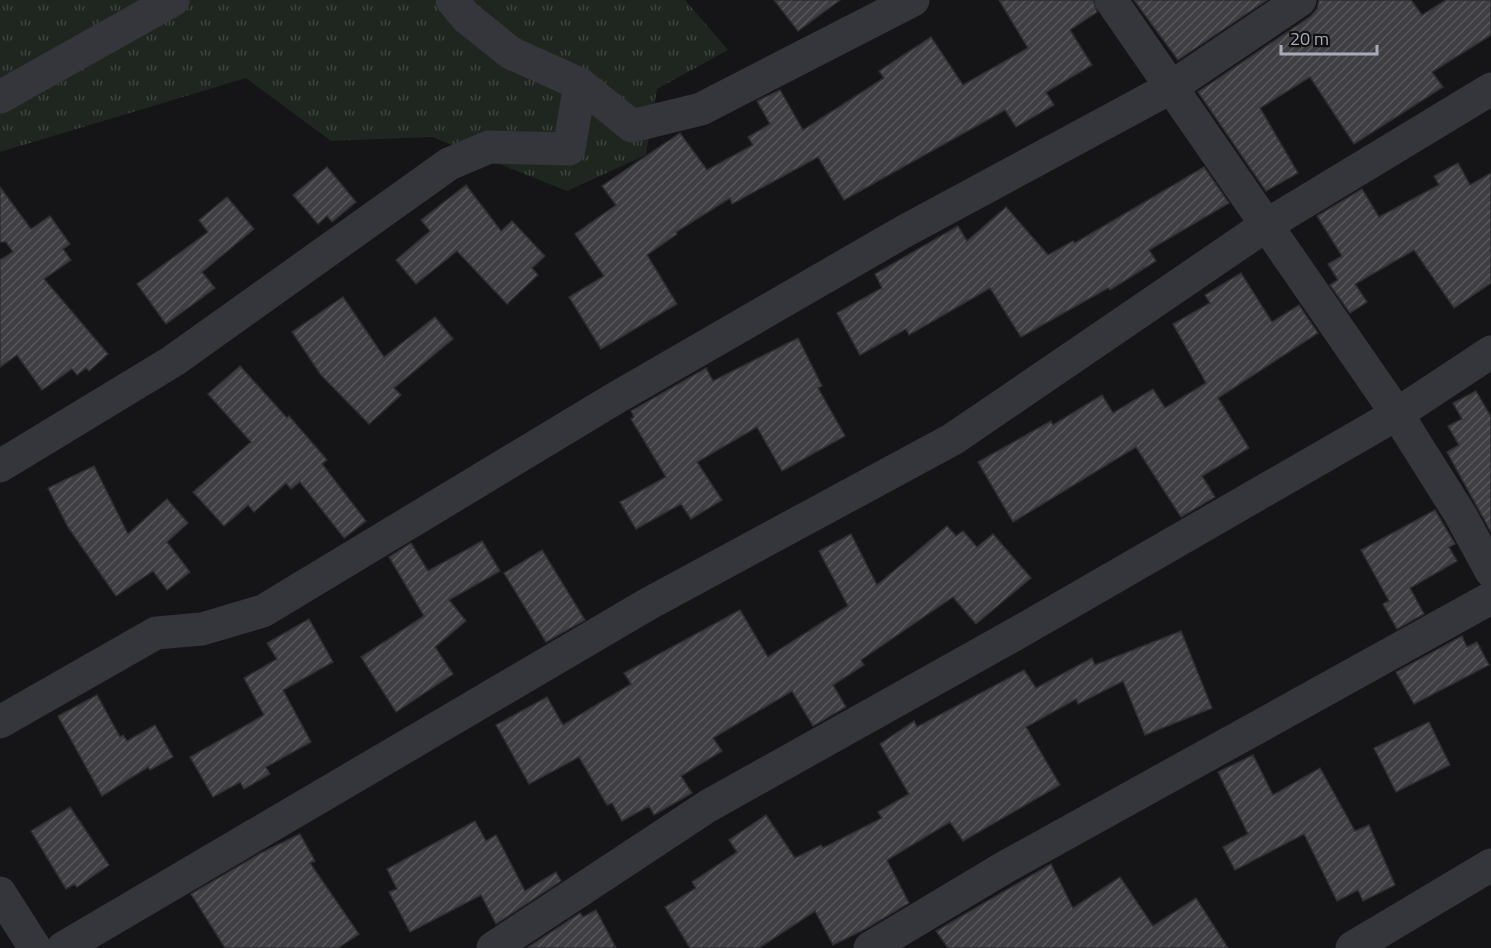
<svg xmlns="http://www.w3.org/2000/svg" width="1491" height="948" font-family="'Titillium Web',sans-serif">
<defs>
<pattern id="grass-tufts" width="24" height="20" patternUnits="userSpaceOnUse" patternTransform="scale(1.5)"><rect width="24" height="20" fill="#1f2620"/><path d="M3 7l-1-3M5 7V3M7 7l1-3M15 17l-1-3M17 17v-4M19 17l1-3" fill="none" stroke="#3d433e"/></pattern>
<pattern id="building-hatch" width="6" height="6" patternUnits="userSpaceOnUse" patternTransform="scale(1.5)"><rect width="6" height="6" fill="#3f3f43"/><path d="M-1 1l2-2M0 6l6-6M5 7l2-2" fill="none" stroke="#58585c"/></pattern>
</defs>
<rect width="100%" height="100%" fill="#151416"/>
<path fill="url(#grass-tufts)" d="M0,0h685l43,50 -71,39 -11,66 -79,36 -135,-54 -101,4 -85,-63 -246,74z"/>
<g fill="url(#building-hatch)" stroke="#2f2e32" stroke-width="1.5">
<path d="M774,0h66l-42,31z"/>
<path d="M999,0h94l4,12 -27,18 22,35 -46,27 8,13 -38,22 -11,-17 -161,90 -26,-43 -86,47 -2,-6 -54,34 1,2 -30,21 30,49 -76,45 -32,-52 35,-21 -29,-42 41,-29 -14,-19 78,-53 27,37 46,-25 -5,-8 22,-13 -13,-23 23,-11 23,40 81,-52 -5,-7 52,-34 32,48 65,-37z"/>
<path d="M1134,0h133l-89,60z"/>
<path d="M1319,0h92l11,15 24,-15h45v35l-59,37 11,15 -89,57 -44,-67 -50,31 38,65 -32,18 -68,-99 113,-76 6,-7z"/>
<path d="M1458,163l12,22 21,-12v110l-37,25 -40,-58 -59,34 12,18 -17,11 -20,-28 8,-5 -10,-16 14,-8 -25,-40 45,-27 17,28 60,-32 -5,-9z"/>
<path d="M327,167l29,35 -24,20 -5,-6 -9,8 -25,-29z"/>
<path d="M1204,167l25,36 -80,47 7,11 -46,29 -2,-2 -87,49 -31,-49 -81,47 -3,-6 -46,26 -23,-42 45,-25 -7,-14 83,-48 9,15 39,-34 42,48 25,-14 2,2z"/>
<path d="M466,185l35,46 11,-10 33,35 -13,12 6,7 -31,29 -50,-53 -41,33 -20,-24 34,-29 -9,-11z"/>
<path d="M0,187l31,42 19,-13 20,28 -7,5 8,11 -27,19 64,75 -19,17 -3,-3 -9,7 -5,-6 -30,21 -25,-35 -17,12v-107l13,-8 -7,-10h-6z"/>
<path d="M227,197l27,32 -52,43 13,16 -49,36 -29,-40 71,-52 -9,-12z"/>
<path d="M1241,273l31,49 27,-17 19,28 -100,65 31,50 -47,28 13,21 -34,20 -45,-70 -123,75 -35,-60 73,-41 2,4 49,-30 11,18 40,-24 12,19 41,-25 -33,-59 37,-21 -5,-8z"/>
<path d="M343,297l41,60 51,-40 18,22 -59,49 7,7 -32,29 -48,-49 -29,-43z"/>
<path d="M798,338l24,48 -4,2 27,48 -63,35 -25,-44 -60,35 25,38 -31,19 -10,-15 -45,25 -16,-27 46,-25 -35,-58 3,-2 -3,-6 75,-43 7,13z"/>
<path d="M240,366l47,52 2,-2 38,44 -5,4 44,57 -22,17 -44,-56 -9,7 -5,-6 -32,29 -6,-7 -24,21 -31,-34 58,-50 -43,-48z"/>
<path d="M1476,391l15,26v115l-44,-80 12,-7 -11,-19 14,-7 -9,-16z"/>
<path d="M94,466l34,68 39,-35 21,24 -21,19 23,30 -23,18 -14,-19 -37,25 -48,-69 -20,-39z"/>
<path d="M1435,510l20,34 -6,3 8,14 -47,27 14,26 -27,15 -14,-25 6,-3 -28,-51z"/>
<path d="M947,526l9,10 7,-5 14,16 16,-13 38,44 -55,46 -23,-27 -92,63 3,5 -31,20 13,22 -33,19 -21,-35 -79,47 9,13 -41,25 11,17 -38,22 -5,-9 -27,15 -10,-18 -5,2 -28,-48 -50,27 -33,-59 51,-28 16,28 68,-41 -7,-11 116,-63 28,47 80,-51 -29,-55 32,-17 26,51z"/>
<path d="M482,541l18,30 -51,29 17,21 -31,26 18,27 -57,38 -35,-55 63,-41 -35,-59 22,-14 17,28z"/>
<path d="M542,550l43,70 -39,22 -42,-69z"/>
<path d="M309,619l24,43 -50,28 28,52 -45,25 4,7 -26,15 -4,-7 -27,15 -23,-40 74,-42 -20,-37 33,-19 -10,-16z"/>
<path d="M1181,631l31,77 -67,27 -22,-54 -45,23 -2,-5 -50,28 34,58 -97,56 -13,-19 -63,38 22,43 -42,25 -34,17 -18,-34 -56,37h-69l-25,-41 31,-19 -4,-6 45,-30 -8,-12 37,-25 29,43 26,-13 2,3 59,-30 -4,-6 31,-18 -29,-50 34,-23 3,6 107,-57 12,18 56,-30 3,7z"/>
<path d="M1462,636l5,11 10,-5 12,23 -75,39 -18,-32z"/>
<path d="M97,695l23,42 3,-2 4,6 28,-16 18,32 -23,13 -2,-3 -46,29 -44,-80z"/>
<path d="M1429,722l21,43 -54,27 -22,-44z"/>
<path d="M1253,755l20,40 47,-27 35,63 14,-6 26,60 -32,16 -5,-11 -21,11 -33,-67 -69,36 -12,-23 25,-13 -30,-62z"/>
<path d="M70,807l39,58 -32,22 -3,-3 -8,5 -35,-58z"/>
<path d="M475,821l11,20 10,-6 29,56 31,-19 5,9 -65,43 -15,-29 -71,37 -21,-40 8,-3 -10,-20z"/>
<path d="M300,834l15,27 -5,2 49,71 -21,14h-113l-34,-54 70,-41z"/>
<path d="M1051,864l22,44 47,-31 33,49 43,-28 32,50h-280l-12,-17z"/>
<path d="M596,910l20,38h-89l53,-35 3,4z"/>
</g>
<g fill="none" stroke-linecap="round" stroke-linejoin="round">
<g stroke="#35363b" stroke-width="33">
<path d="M452,0l14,17 45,36 69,31 52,42 69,-17 212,-109"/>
<path d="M1111,0l286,414 63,100 31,57"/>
<path d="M0,97l173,-97"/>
<path d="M0,466l173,-105 276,-197 40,-17 80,2 11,-65"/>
<path d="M0,722l156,-89 46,-4 61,-18 351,-212 289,-167 267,-144 130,-88"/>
<path d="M0,893l35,55"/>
<path d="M63,948l585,-344 305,-165 312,-213 226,-137"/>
<path d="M493,948l215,-142 304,-170 385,-222 94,-62"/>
<path d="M870,948l137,-82 484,-268"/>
<path d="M1352,948l139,-83"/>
</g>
</g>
<path d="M1281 45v9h96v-9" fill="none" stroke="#a6abb7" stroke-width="3"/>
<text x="1290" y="45" font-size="18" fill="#a6abb7" stroke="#100f11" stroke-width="4.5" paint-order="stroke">20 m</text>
</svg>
